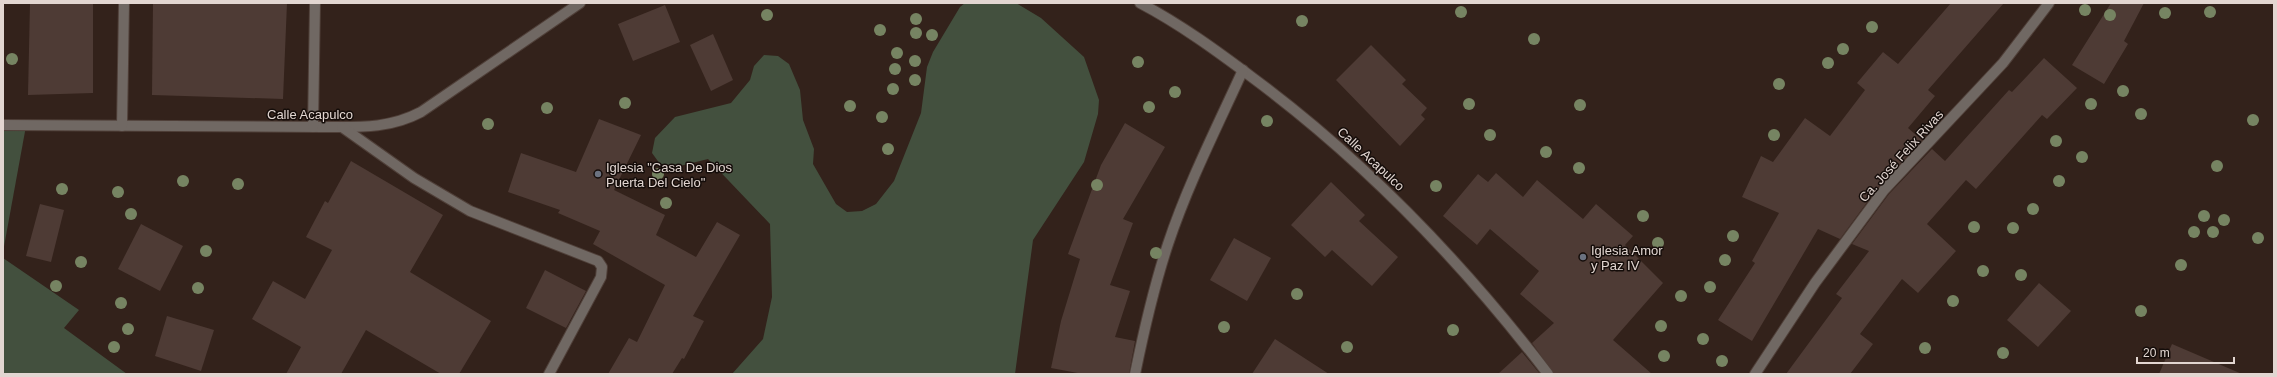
<svg xmlns="http://www.w3.org/2000/svg" width="2277" height="377" font-family="Arial,sans-serif">
<rect width="100%" height="100%" fill="#33221b"/>
<g fill="#43503e">
<path d="M965,3h51l25,15 43,39 15,43 -1,14 -14,48 -51,78 -18,134h-283l31,-35 9,-42 -2,-73 -62,-65 -32,8 -16,-3 -8,-11 3,-15 20,-21 56,-14 19,-23 4,-14 10,-11 14,1 11,8 11,26 3,30 11,29 -1,15 23,40 11,8 15,-1 14,-7 18,-23 27,-68 6,-46 6,-15 27,-45z"/>
<path d="M3,125l23,1 -23,126z"/>
<path d="M3,258l76,52 -15,18 63,46 -124,-1z"/>
</g>
<g fill="#4e3b35">
<path d="M30,3h63v90l-65,2z"/>
<path d="M153,3h134l-4,96 -131,-4z"/>
<path d="M1951,3h53l-76,87 7,6 -27,32 14,12 -43,46 -39,53 -22,-10 -66,112 -34,-21 37,-57 -3,-2 27,-48 -37,-16 19,-41 12,6 32,-44 25,18 35,-46 -8,-7 26,-31 15,12z"/>
<path d="M2111,3h33l-20,38 4,3 -24,40 -32,-19z"/>
<path d="M665,5l15,37 -47,19 -15,-37z"/>
<path d="M713,34l20,46 -22,11 -21,-46z"/>
<path d="M1371,45l35,35 -4,4 25,24 -6,7 4,4 -25,27 -64,-66z"/>
<path d="M2044,58l33,30 -30,31 -5,-4 -66,74 -10,-9 -39,44 29,27 -38,42 -16,-14 -42,55 13,10 -23,30h-64l56,-76 -6,-4 33,-43 -17,-7 37,-50 43,-45 13,12 64,-71 3,2z"/>
<path d="M599,119l42,16 -27,55 51,25 -9,20 40,22 21,-35 23,13 -47,81 11,5 -20,38 -2,-1 -10,16h-64l21,-36 8,4 28,-57 -72,-41 7,-13 -42,-18 2,-3 -52,-18 13,-39 55,19z"/>
<path d="M1125,123l40,24 -42,72 10,4 -23,62 20,6 -15,46 20,4 -6,33h-46l-32,-6 10,-47 19,-62 -12,-5 33,-89z"/>
<path d="M351,161l92,54 -33,57 81,49 -32,53h-18l-75,-44 -25,44h-55l15,-27 -49,-28 21,-38 32,18 27,-49 -26,-13 19,-36 3,2z"/>
<path d="M1496,173l27,24 14,-17 46,39 13,-15 37,32 -8,9 38,38 -50,57 39,34h-98l-22,-31 22,-20 -34,-29 19,-23 -49,-42 -13,16 -34,-29 35,-42 10,8z"/>
<path d="M1331,182l34,33 -6,6 39,36 -26,29 -40,-36 -7,7 -34,-32z"/>
<path d="M40,204l24,6 -13,52 -25,-6z"/>
<path d="M141,224l42,22 -23,45 -42,-22z"/>
<path d="M1234,238l37,20 -24,43 -37,-21z"/>
<path d="M545,270l41,21 -20,37 -40,-20z"/>
<path d="M2039,283l32,28 -33,36 -31,-27z"/>
<path d="M167,316l47,14 -13,41 -46,-15z"/>
<path d="M1275,339l54,35h-77z"/>
<path d="M2172,344l70,30h-83z"/>
<path d="M1522,352l18,22h-42z"/>
</g>
<g fill="none" stroke-linecap="round" stroke-linejoin="round">
<g stroke="#4f3f38" stroke-width="12">
<g id="minor">
<path d="M1140,3c40,21 77,48 113,75 113,84 210,185 295,296"/>
<path d="M3,125l320,2c35,0 66,2 98,-15l159,-109"/>
<path d="M122,126l2,-123"/>
<path d="M313,127l2,-124"/>
<path d="M342,127l72,51 56,33 128,50 4,6 -1,10 -52,97"/>
<path d="M1135,374c9,-44 19,-88 33,-130 20,-60 49,-117 75,-174"/>
<path d="M1755,374l60,-91 69,-93 119,-127 46,-60"/>
</g>
</g>
<use href="#minor" stroke="#706863" stroke-width="10"/>
</g>
<g fill="#768462">
<circle cx="2085" cy="10" r="6"/>
<circle cx="1461" cy="12" r="6"/>
<circle cx="2210" cy="12" r="6"/>
<circle cx="2165" cy="13" r="6"/>
<circle cx="767" cy="15" r="6"/>
<circle cx="2110" cy="15" r="6"/>
<circle cx="916" cy="19" r="6"/>
<circle cx="1302" cy="21" r="6"/>
<circle cx="1872" cy="27" r="6"/>
<circle cx="880" cy="30" r="6"/>
<circle cx="916" cy="33" r="6"/>
<circle cx="932" cy="35" r="6"/>
<circle cx="1534" cy="39" r="6"/>
<circle cx="1843" cy="49" r="6"/>
<circle cx="897" cy="53" r="6"/>
<circle cx="12" cy="59" r="6"/>
<circle cx="915" cy="61" r="6"/>
<circle cx="1138" cy="62" r="6"/>
<circle cx="1828" cy="63" r="6"/>
<circle cx="895" cy="69" r="6"/>
<circle cx="915" cy="80" r="6"/>
<circle cx="1779" cy="84" r="6"/>
<circle cx="893" cy="89" r="6"/>
<circle cx="2123" cy="91" r="6"/>
<circle cx="1175" cy="92" r="6"/>
<circle cx="625" cy="103" r="6"/>
<circle cx="1469" cy="104" r="6"/>
<circle cx="2091" cy="104" r="6"/>
<circle cx="1580" cy="105" r="6"/>
<circle cx="850" cy="106" r="6"/>
<circle cx="1149" cy="107" r="6"/>
<circle cx="547" cy="108" r="6"/>
<circle cx="2141" cy="114" r="6"/>
<circle cx="882" cy="117" r="6"/>
<circle cx="2253" cy="120" r="6"/>
<circle cx="1267" cy="121" r="6"/>
<circle cx="488" cy="124" r="6"/>
<circle cx="1490" cy="135" r="6"/>
<circle cx="1774" cy="135" r="6"/>
<circle cx="2056" cy="141" r="6"/>
<circle cx="888" cy="149" r="6"/>
<circle cx="1546" cy="152" r="6"/>
<circle cx="2082" cy="157" r="6"/>
<circle cx="2217" cy="166" r="6"/>
<circle cx="1579" cy="168" r="6"/>
<circle cx="658" cy="174" r="6"/>
<circle cx="183" cy="181" r="6"/>
<circle cx="2059" cy="181" r="6"/>
<circle cx="238" cy="184" r="6"/>
<circle cx="1097" cy="185" r="6"/>
<circle cx="1436" cy="186" r="6"/>
<circle cx="62" cy="189" r="6"/>
<circle cx="118" cy="192" r="6"/>
<circle cx="666" cy="203" r="6"/>
<circle cx="2033" cy="209" r="6"/>
<circle cx="131" cy="214" r="6"/>
<circle cx="1643" cy="216" r="6"/>
<circle cx="2204" cy="216" r="6"/>
<circle cx="2224" cy="220" r="6"/>
<circle cx="1974" cy="227" r="6"/>
<circle cx="2013" cy="228" r="6"/>
<circle cx="2194" cy="232" r="6"/>
<circle cx="2213" cy="232" r="6"/>
<circle cx="1733" cy="236" r="6"/>
<circle cx="2258" cy="238" r="6"/>
<circle cx="1658" cy="243" r="6"/>
<circle cx="206" cy="251" r="6"/>
<circle cx="1156" cy="253" r="6"/>
<circle cx="1725" cy="260" r="6"/>
<circle cx="81" cy="262" r="6"/>
<circle cx="2181" cy="265" r="6"/>
<circle cx="1983" cy="271" r="6"/>
<circle cx="2021" cy="275" r="6"/>
<circle cx="56" cy="286" r="6"/>
<circle cx="1710" cy="287" r="6"/>
<circle cx="198" cy="288" r="6"/>
<circle cx="1297" cy="294" r="6"/>
<circle cx="1681" cy="296" r="6"/>
<circle cx="1953" cy="301" r="6"/>
<circle cx="121" cy="303" r="6"/>
<circle cx="2141" cy="311" r="6"/>
<circle cx="1661" cy="326" r="6"/>
<circle cx="1224" cy="327" r="6"/>
<circle cx="128" cy="329" r="6"/>
<circle cx="1453" cy="330" r="6"/>
<circle cx="1703" cy="339" r="6"/>
<circle cx="114" cy="347" r="6"/>
<circle cx="1347" cy="347" r="6"/>
<circle cx="1925" cy="348" r="6"/>
<circle cx="2003" cy="353" r="6"/>
<circle cx="1664" cy="356" r="6"/>
<circle cx="1722" cy="361" r="6"/>
</g>
<g fill="#6b7280" stroke="#150d0a" stroke-width="1.5">
<circle cx="598" cy="174" r="4"/>
<circle cx="1583" cy="257" r="4"/>
</g>
<g text-anchor="middle" dominant-baseline="central" stroke-width="3" stroke-linejoin="round" paint-order="stroke">
<g font-size="13" fill="#e2d6d1" stroke="#150d0a">
<text x="310" y="114">Calle Acapulco</text>
<text transform="translate(1901 156) rotate(-48)">Ca. José Felix Rivas</text>
<text transform="translate(1371 159) rotate(43)">Calle Acapulco</text>
</g>
<g font-size="13" fill="#e2d6d1" stroke="#150d0a" text-anchor="start">
<text x="606" y="167">Iglesia "Casa De Dios<tspan x="606" dy="15">Puerta Del Cielo"</tspan></text>
<text x="1591" y="250">Iglesia Amor<tspan x="1591" dy="15">y Paz IV</tspan></text>
</g>
</g>
<rect width="2277" height="377" fill="none" stroke="#e2d6d1" stroke-width="8"/>
<path d="M2137 357v6h97v-6" fill="none" stroke="#e2d6d1" stroke-width="2"/>
<text x="2143" y="357" font-size="12" fill="#e2d6d1" stroke="#150d0a" stroke-width="3" paint-order="stroke">20 m</text>
</svg>
